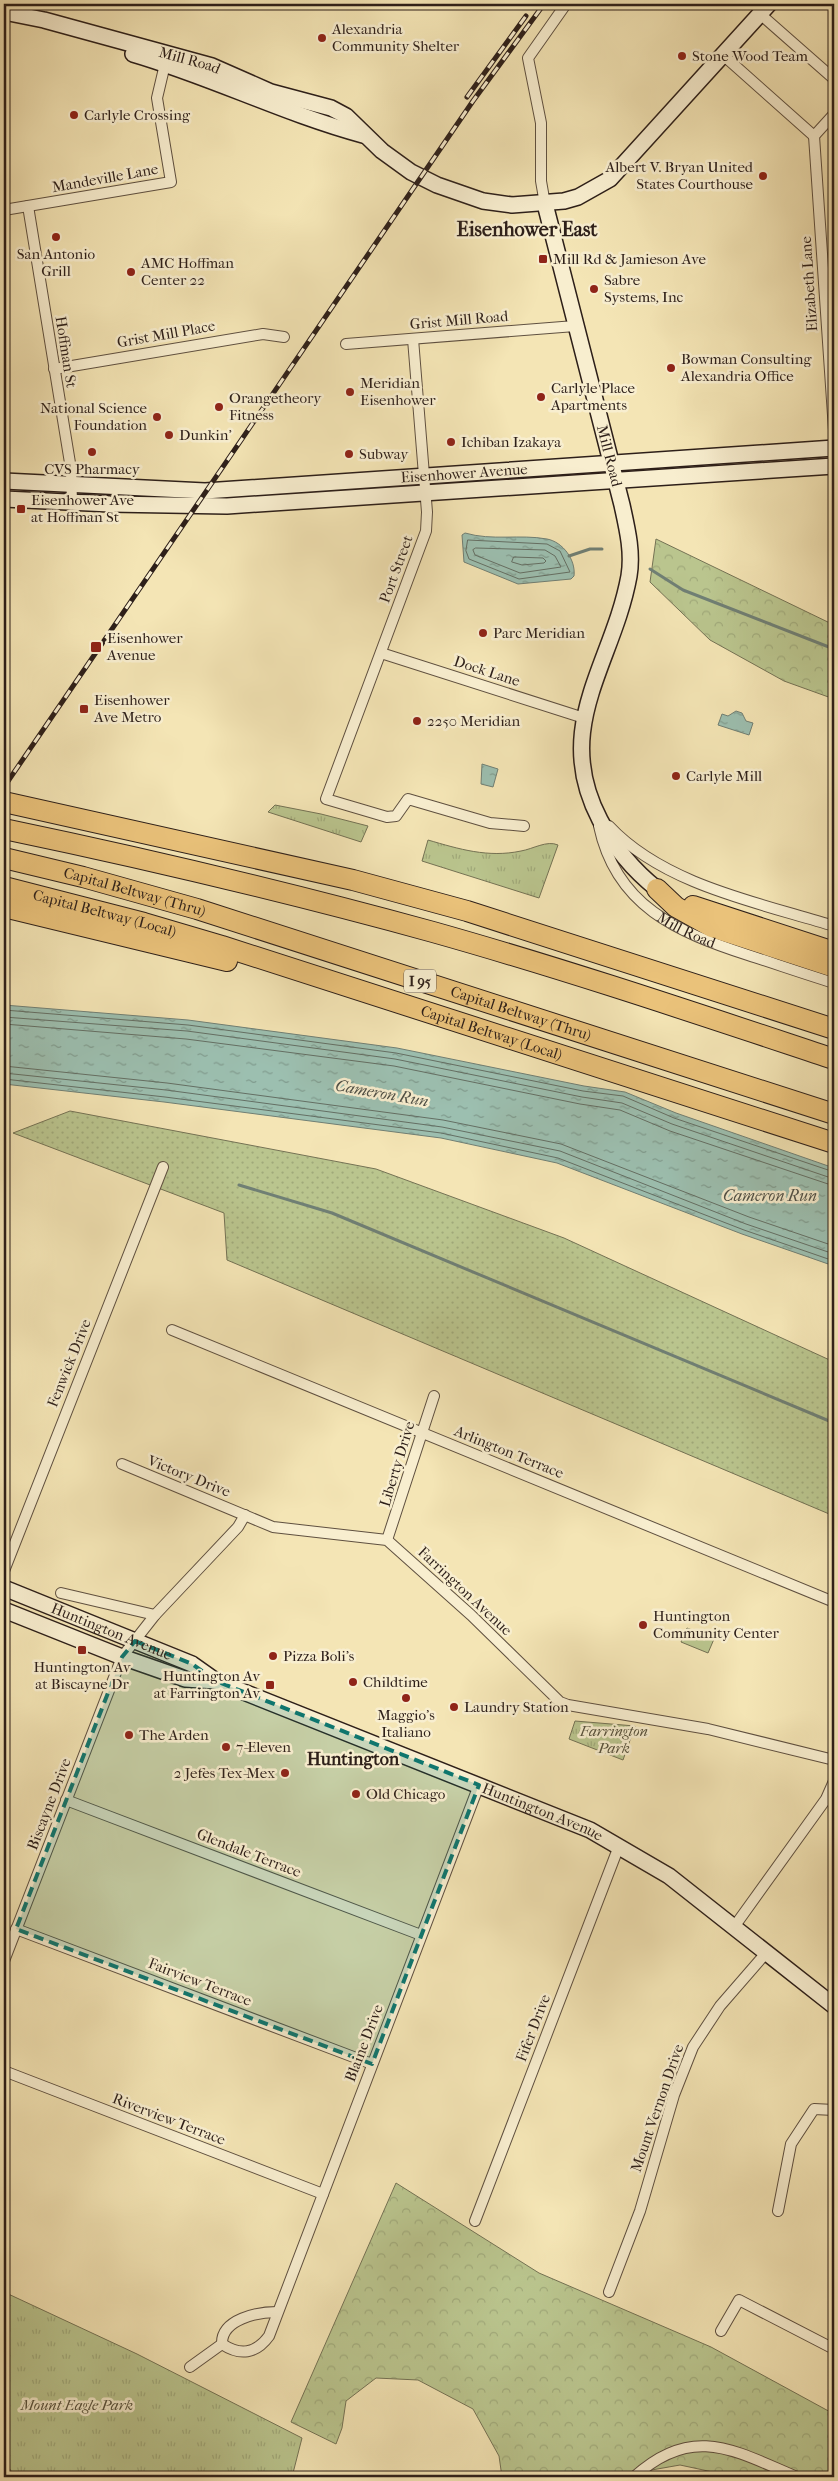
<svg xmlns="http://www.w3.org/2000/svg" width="838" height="2481" font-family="'IM FELL French Canon',serif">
<defs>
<pattern id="grass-dots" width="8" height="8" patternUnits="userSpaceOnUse" patternTransform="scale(1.25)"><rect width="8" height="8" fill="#bac58e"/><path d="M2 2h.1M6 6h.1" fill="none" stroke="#a0a97a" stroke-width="1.8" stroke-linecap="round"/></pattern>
<pattern id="forest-crowns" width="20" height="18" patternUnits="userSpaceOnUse" patternTransform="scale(1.25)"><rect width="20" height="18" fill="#bac58e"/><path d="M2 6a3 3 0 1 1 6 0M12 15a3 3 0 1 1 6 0" fill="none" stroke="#a0a97a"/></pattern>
<pattern id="park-tufts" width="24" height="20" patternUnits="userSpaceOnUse" patternTransform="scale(1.25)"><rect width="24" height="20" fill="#bac58e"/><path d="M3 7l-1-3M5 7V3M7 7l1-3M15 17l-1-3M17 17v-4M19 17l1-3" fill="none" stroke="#a0a97a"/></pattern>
<pattern id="water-ripples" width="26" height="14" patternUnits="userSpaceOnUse" patternTransform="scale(1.25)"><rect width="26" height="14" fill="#9cbfb0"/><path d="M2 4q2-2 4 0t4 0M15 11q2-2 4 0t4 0" fill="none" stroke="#809b8e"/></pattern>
</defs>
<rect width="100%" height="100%" fill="#f4e5b5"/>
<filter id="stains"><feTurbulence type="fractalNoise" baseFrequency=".004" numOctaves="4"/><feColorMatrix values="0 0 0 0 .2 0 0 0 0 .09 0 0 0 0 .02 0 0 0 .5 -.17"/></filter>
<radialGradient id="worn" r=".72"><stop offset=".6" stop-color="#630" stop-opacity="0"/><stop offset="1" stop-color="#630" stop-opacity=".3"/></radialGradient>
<path fill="url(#grass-dots)" stroke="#747254" d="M70,1111l306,58 188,69 270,124v154l-607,-256 -3,-47 -211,-80z"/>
<g fill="url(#forest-crowns)" stroke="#747254">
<path d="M656,539l178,86v74l-50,-18 -74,-41 -60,-58z"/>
<path d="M396,2183l143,90 172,74 123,67v63h-98l-56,-12 -51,9 -2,3h-125l-3,-21 -26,-47 -55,-29 -42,-2 -30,23 -4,27 -6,16 -45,-22z"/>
</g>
<g fill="url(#park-tufts)" stroke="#747254">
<path d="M275,805l46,9 47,12 -7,16 -93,-30z"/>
<path d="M428,840c31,9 60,18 93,11 12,-2 26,-11 37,-6l-19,53 -117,-37z"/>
<path d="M575,1721l60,5 -12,34 -54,-21z"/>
<path d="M4,2292l133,62 165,84 -10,39h-277l-11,-17z"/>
</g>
<path fill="#bac58e" stroke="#747254" d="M687,1628l27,11 -6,14 -27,-11z"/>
<g fill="url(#water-ripples)" stroke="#707f74">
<path d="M465,533c27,8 55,1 82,6 16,3 29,21 27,37l-3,3 -53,5 -54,-22 -2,-27z"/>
<path d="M736,711l6,2 4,8 7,2 -4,12 -31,-10 4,-11 6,2z"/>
<path d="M482,764l16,5 -5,18 -12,-3z"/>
<path d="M4,1005l184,15 209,28 187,38 41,6 51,21 158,55v98l-92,-32 -185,-71 -116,-25 -277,-36 -160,-18z"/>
</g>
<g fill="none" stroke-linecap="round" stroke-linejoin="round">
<g stroke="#646f64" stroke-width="1">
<path d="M468,540l79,4 13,7 10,21 -51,7 -50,-20 -3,-8z"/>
<path d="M476,548l69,2 10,6 6,11 -41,6 -45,-18 -2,-5z"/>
<path d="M514,557l29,1 3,3 -2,2 -22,2 -10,-3z"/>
<path d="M4,1010l184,15 208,28 187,38 40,5 51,22 160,54"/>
<path d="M4,1017l183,14 208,28 187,38 40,6 50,21 162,55"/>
<path d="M4,1024l182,15 208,27 186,38 40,6 50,21 164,55"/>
<path d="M4,1066l163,17 276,37 118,24 188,73 85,29"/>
<path d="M4,1073l162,17 276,37 118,24 186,73 88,30"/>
<path d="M4,1079l161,18 276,36 117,25 186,72 90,31"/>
</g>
<g stroke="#707f74" stroke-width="3">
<path d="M569,556l21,-7h12"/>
<path d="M650,569l33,21 151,59"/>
<path d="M239,1185l93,28 502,210"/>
</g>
<g stroke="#5f5040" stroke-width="12">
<g id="street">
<path d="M759,13l75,66"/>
<path d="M723,55l91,81"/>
<path d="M814,136l20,294"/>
<path d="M814,136l20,-22"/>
<path d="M545,204l-4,-23v-58l-13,-65 38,-54"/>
<path d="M28,206l43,263 1,33"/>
<path d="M4,210l167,-28 -14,-84 9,-38"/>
<path d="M413,339l14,173 -1,19 -100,268 61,18 9,-1 12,-17 82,24 34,3"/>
<path d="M346,344l229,-18"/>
<path d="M54,369l209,-35 21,3"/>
<path d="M381,653l203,65"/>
<path id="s1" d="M599,826c17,80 78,106 149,129 28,9 57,19 86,28"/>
<path d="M609,826c55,59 151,77 225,100"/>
<path d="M172,1330l662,272"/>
<path d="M122,1464l151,63 114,13 84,75 89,87 8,3 140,24 126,31"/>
<path d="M387,1540l47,-144"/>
<path d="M4,1571l159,-404"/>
<path d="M61,1593l94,22"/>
<path d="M66,1800l355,135"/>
<path d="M734,1927l92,-128 8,-18"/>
<path d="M16,1929l356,135"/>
<path d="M4,1961l118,-304 33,-42 83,-88 7,-12"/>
<path d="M4,2071l319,123"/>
<path d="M778,2211l13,-67 23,-35 20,1"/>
<path d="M475,2221l144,-375"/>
<path d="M609,2292l31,-81 34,-116 19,-48 27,-41 46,-53"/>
<path d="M721,2331l18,-31 95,49"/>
<path d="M222,2344c-1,-25 36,-32 55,-32"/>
<path d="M190,2367l32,-23c18,12 34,10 47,-8l210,-551"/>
<path d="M634,2477c59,-54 101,-26 163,0"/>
</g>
</g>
<g stroke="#2d1f19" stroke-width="18">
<g id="secondary">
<path id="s2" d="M4,12l40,8 168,46 59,26 60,16 15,8 36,35 29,21 26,13 46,16 29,4 52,-4 14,-4 32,-18 159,-175"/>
<path d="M133,54c79,23 152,60 230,81"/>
<path id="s3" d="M545,204l77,301c5,23 11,47 7,71 -16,88 -78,151 -29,244 14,27 33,50 57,69"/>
<path id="s4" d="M4,481l201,10 629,-43"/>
<path d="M4,499l106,5 117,2 607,-40"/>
<path id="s5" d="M4,1588l188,76 24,17 374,149 79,46 165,130"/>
<path d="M4,1610l118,47 63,22 31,2"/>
</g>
</g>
<g stroke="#2d1f19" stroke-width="22">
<g id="highway">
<path d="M4,802l349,78 114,31 367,118"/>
<path d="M4,829c144,30 287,64 429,103 135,38 268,83 401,127"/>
<path id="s6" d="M4,858l79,19 114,32 637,205"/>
<path id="s7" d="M4,887l140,36 78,23 612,197"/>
<path d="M657,889l19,18 36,20 122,40"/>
<path d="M693,906l141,46"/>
<path d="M4,907l223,54"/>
</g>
</g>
<use href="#street" stroke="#f8eecf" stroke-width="10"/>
<use href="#secondary" stroke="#f8eecf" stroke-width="15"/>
<use href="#highway" stroke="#eac27a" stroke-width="20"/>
<g stroke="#2d1f19" stroke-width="5">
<g id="rail">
<path d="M467,97l59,-81"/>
<path d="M4,787l469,-686 71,-97"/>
</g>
</g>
<use href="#rail" stroke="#f8eecf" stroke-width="3" stroke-dasharray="9" stroke-linecap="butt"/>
</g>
<path fill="#0f766e" fill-opacity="0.2" stroke="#0f766e" stroke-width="4" stroke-dasharray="10 6" stroke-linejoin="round" d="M135,1641l57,23 24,17 263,104 -107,279 -356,-135 106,-272z"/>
<g fill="#8f2418" stroke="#f8eecf" stroke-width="2">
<circle cx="322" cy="38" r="5"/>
<circle cx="682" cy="56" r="5"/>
<circle cx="74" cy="115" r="5"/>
<circle cx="763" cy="176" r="5"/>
<circle cx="56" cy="237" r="5"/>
<rect x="538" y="254" width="10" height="10" rx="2.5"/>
<circle cx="131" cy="272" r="5"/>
<circle cx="594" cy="289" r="5"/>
<circle cx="671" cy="368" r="5"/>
<circle cx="350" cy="392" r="5"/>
<circle cx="541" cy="397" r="5"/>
<circle cx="219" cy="407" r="5"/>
<circle cx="157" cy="417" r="5"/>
<circle cx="169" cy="435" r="5"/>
<circle cx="451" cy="442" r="5"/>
<circle cx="92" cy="452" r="5"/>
<circle cx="349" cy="454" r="5"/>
<rect x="16" y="504" width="10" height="10" rx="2.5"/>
<circle cx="483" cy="633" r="5"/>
<rect x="90" y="641" width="12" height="12" rx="2.5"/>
<rect x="79" y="704" width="10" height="10" rx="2.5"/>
<circle cx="417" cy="721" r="5"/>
<circle cx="676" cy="776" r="5"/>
<circle cx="643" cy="1625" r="5"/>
<rect x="77" y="1645" width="10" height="10" rx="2.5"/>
<circle cx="273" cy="1656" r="5"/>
<circle cx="353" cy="1682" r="5"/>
<rect x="265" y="1680" width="10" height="10" rx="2.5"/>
<circle cx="406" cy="1698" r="5"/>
<circle cx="454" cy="1707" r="5"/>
<circle cx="129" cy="1735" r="5"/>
<circle cx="226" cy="1747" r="5"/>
<circle cx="285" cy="1773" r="5"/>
<circle cx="356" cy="1794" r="5"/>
</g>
<g text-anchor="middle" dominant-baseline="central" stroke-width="5" stroke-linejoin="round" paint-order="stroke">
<rect fill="#f8eecf" stroke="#6a5d50" stroke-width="1" x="404" y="969.5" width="32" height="23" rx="4"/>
<g font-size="14" font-weight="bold" fill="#2d1f19">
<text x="420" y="981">I 95</text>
</g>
<g font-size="15" fill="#2d1f19" stroke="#f8eecf" text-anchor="start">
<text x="332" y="29">Alexandria<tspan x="332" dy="17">Community Shelter</tspan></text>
<text x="692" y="56">Stone Wood Team</text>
<text x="84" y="115">Carlyle Crossing</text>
<text x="753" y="167" text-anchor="end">Albert V. Bryan United<tspan x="753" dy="17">States Courthouse</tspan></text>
<text x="56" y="254" text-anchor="middle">San Antonio<tspan x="56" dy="17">Grill</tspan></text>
<text x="553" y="259">Mill Rd &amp; Jamieson Ave</text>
<text x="141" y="263">AMC Hoffman<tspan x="141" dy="17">Center 22</tspan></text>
<text x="604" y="280">Sabre<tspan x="604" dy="17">Systems, Inc</tspan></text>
<text x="681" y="359">Bowman Consulting<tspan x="681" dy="17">Alexandria Office</tspan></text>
<text x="360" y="383">Meridian<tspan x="360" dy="17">Eisenhower</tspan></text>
<text x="551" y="388">Carlyle Place<tspan x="551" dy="17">Apartments</tspan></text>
<text x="229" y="398">Orangetheory<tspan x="229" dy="17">Fitness</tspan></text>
<text x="147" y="408" text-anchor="end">National Science<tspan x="147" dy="17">Foundation</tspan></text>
<text x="179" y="435">Dunkin'</text>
<text x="461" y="442">Ichiban Izakaya</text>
<text x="359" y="454">Subway</text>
<text x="92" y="469" text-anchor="middle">CVS Pharmacy</text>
<text x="31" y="500">Eisenhower Ave<tspan x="31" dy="17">at Hoffman St</tspan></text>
<text x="493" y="633">Parc Meridian</text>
<text x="107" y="638">Eisenhower<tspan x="107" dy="17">Avenue</tspan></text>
<text x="94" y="700">Eisenhower<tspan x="94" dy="17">Ave Metro</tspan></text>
<text x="427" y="721">2250 Meridian</text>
<text x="686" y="776">Carlyle Mill</text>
<text x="653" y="1616">Huntington<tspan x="653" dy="17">Community Center</tspan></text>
<text x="283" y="1656">Pizza Boli's</text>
<text x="82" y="1667" text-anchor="middle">Huntington Av<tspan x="82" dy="17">at Biscayne Dr</tspan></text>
<text x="260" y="1676" text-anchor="end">Huntington Av<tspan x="260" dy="17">at Farrington Av</tspan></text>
<text x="363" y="1682">Childtime</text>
<text x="464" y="1707">Laundry Station</text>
<text x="406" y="1715" text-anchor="middle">Maggio's<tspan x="406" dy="17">Italiano</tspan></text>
<text x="139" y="1735">The Arden</text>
<text x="236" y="1747">7-Eleven</text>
<text x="275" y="1773" text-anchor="end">2 Jefes Tex-Mex</text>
<text x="366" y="1794">Old Chicago</text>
</g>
<g font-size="15" fill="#2d1f19" stroke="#f8eecf">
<text stroke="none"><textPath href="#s2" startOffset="192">Mill Road</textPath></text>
<text transform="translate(105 178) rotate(-10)">Mandeville Lane</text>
<text transform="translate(809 284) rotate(-94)">Elizabeth Lane</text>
<text transform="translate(459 320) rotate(-5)">Grist Mill Road</text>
<text transform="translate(166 334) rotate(-10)">Grist Mill Place</text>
<text transform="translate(66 352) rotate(81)">Hoffman St</text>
<text stroke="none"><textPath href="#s3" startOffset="260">Mill Road</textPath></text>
<text stroke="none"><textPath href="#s4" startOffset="461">Eisenhower Avenue</textPath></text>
<text transform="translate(396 569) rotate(-70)">Port Street</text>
<text transform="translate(487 671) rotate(18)">Dock Lane</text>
<text stroke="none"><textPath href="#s6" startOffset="135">Capital Beltway (Thru)</textPath></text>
<text stroke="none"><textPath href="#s7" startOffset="104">Capital Beltway (Local)</textPath></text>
<text stroke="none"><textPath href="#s1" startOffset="142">Mill Road</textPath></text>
<text stroke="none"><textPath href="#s6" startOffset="540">Capital Beltway (Thru)</textPath></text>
<text stroke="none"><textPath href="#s7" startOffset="509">Capital Beltway (Local)</textPath></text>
<text transform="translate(69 1363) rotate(-68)">Fenwick Drive</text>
<text transform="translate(509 1452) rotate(22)">Arlington Terrace</text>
<text transform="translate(397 1464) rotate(-73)">Liberty Drive</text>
<text transform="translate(189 1476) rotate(22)">Victory Drive</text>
<text transform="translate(465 1591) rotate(43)">Farrington Avenue</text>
<text stroke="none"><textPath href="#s5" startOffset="116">Huntington Avenue</textPath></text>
<text transform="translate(49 1804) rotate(-69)">Biscayne Drive</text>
<text stroke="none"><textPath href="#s5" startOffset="584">Huntington Avenue</textPath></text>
<text transform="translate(249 1853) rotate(21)">Glendale Terrace</text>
<text transform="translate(200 1982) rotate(21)">Fairview Terrace</text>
<text transform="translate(533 2028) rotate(-69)">Fifer Drive</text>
<text transform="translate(364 2043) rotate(-69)">Blaine Drive</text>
<text transform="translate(657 2108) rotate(-71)">Mount Vernon Drive</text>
<text transform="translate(169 2119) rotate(21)">Riverview Terrace</text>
</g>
<g font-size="15" font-style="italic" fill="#57513c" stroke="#f8eecf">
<text x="614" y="1731">Farrington<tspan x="614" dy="17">Park</tspan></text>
<text x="77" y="2405">Mount Eagle Park</text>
</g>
<g font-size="16" font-style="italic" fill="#4e4f46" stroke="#f8eecf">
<text transform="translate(382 1093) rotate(10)">Cameron Run</text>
<text x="770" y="1195">Cameron Run</text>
</g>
<g font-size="18" font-weight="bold" fill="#2d1f19" stroke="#f8eecf">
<text x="353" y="1759">Huntington</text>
</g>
<g font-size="20" font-weight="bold" fill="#2d1f19" stroke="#f8eecf">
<text x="527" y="229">Eisenhower East</text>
</g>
</g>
<rect width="838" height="2481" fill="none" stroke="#f4e5b5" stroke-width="20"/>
<rect x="5" y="5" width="828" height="2471" fill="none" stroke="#2d1f19" stroke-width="2.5"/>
<rect x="10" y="10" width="818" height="2461" fill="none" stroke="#2d1f19"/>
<rect width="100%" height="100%" filter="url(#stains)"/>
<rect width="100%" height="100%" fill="url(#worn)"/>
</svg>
